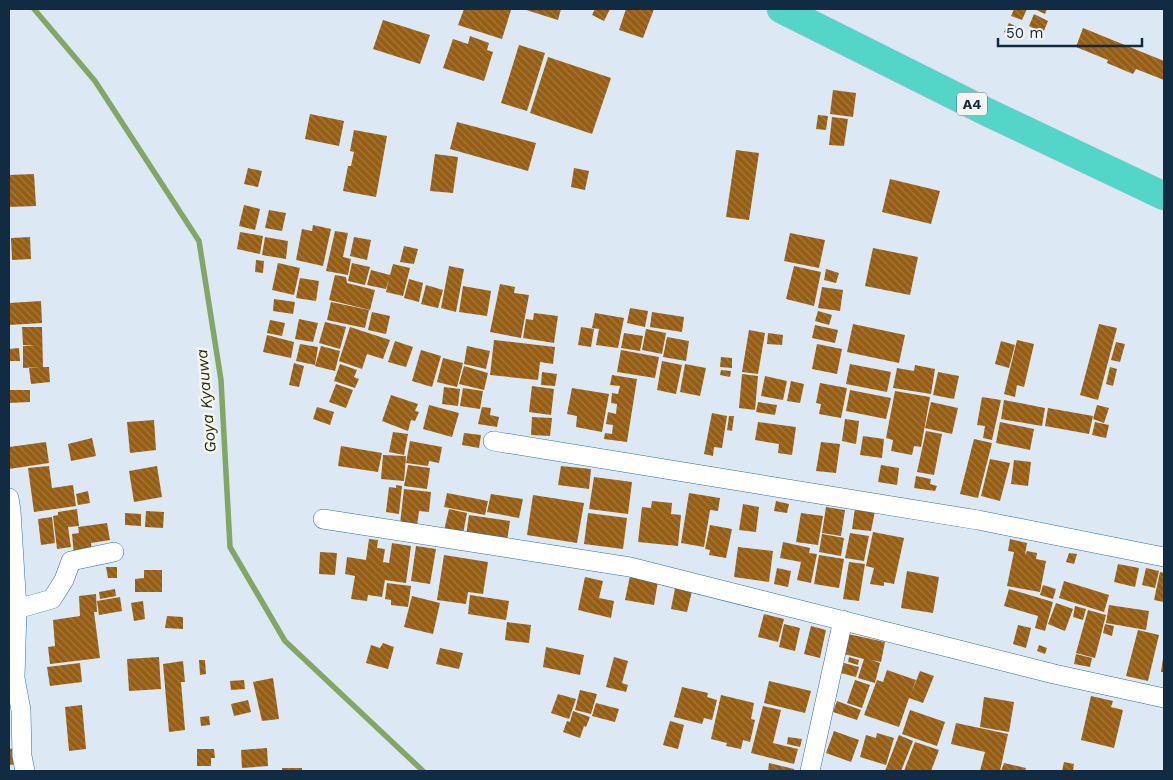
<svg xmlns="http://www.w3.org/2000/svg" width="1173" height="780" font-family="'Work Sans',sans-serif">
<defs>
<pattern id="building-back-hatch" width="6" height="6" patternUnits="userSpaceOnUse" patternTransform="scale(1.25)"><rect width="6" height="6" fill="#975d11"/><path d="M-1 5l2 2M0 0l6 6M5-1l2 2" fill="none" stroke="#a17b47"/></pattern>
</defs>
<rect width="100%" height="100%" fill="#dce9f5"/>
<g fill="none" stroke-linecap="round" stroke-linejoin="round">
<path stroke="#82a664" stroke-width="5.5" d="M34,9l61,72 104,160 22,139 9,167 55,94 138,130"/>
</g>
<g fill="url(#building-back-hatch)">
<path d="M464,9l47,1 -9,29 -44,-14z"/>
<path d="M523,9h38l-3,11z"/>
<path d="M595,9h15l-6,12 -12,-6z"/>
<path d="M626,9h28l-11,29 -24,-8z"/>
<path d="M1014,9h13l-5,11 -11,-4z"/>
<path d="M1034,9h13l-2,5z"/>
<path d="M1034,14l14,7 -5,12 -14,-7z"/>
<path d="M383,20l47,15 -10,29 -47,-15z"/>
<path d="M1009,23l10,5 -5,9 -10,-5z"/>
<path d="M1083,28l81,33v19l-28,-11 -3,5 -26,-11 1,-3 -32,-13z"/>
<path d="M470,36l19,7 -2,7 6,2 -9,29 -41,-13 10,-29 15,5z"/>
<path d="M519,45l26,8 -18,58 -26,-8z"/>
<path d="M548,57l63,21 -19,56 -62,-21z"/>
<path d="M833,90l23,3 -3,24 -23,-3z"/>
<path d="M310,114l34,7 -5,25 -34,-7z"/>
<path d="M818,115l10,1 -2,14 -10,-1z"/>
<path d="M832,117l16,2 -4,27 -15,-1z"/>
<path d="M457,122l79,21 -8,28 -78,-22z"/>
<path d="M354,130l33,6 -11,61 -33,-6 5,-25h3l3,-14 -4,-1z"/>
<path d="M736,150l23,3 -10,67 -23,-3z"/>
<path d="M435,154l23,3 -5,36 -23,-2z"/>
<path d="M248,168l14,3 -4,16 -14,-3z"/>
<path d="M574,168l15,3 -4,19 -14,-3z"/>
<path d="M34,174l2,32 -27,1v-32z"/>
<path d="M890,179l50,12 -9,33 -49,-12z"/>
<path d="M244,205l16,4 -5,21 -16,-4z"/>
<path d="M269,210l17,3 -4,18 -17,-3z"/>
<path d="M313,225l18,4 -8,37 -27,-6 6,-31 10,2z"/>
<path d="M335,231l13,2 -5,24 8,2 -3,16 -22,-4z"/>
<path d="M240,232l23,4 -3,18 -23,-5z"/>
<path d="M790,233l35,7 -6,28 -35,-7z"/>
<path d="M30,237l1,22 -19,1 -1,-22z"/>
<path d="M265,237l23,4 -2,18 -24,-4z"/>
<path d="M354,237l17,3 -4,20 -17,-4z"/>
<path d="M404,246l14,3 -4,15 -14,-2z"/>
<path d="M873,248l45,9 -8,38 -45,-9z"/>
<path d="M256,260l8,1 -1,12 -8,-1z"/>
<path d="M278,263l22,5 -6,27 -22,-5z"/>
<path d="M352,263l18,4 -5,18 -17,-4z"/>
<path d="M393,264l17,4 -7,28 -17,-4 3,-13 -3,10 -19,-4 4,-15 19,5z"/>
<path d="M449,266l15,3 -8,43 -15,-4z"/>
<path d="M794,266l27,6 -7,34 -28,-7z"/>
<path d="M826,269l13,4 -3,10 -12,-3z"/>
<path d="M335,275l11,2 1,6 28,7 -5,20 -41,-10z"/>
<path d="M300,278l19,3 -3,20 -20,-3z"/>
<path d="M409,279l14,4 -4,19 -15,-4z"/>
<path d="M500,284l15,3 -1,6 15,2 -8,43 -31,-6z"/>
<path d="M426,285l17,5 -5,18 -17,-4z"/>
<path d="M463,286l28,5 -4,25 -28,-4z"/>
<path d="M822,287l21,3 -3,21 -22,-3z"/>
<path d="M274,299l21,3 -2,12 -20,-3z"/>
<path d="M41,301l1,22 -33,2v-22z"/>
<path d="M331,302l38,8 -4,18 -38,-8z"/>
<path d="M630,308l18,3 -3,16 -18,-4z"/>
<path d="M818,311l14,4 -3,10 -14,-4z"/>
<path d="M372,312l18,4 -4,18 -18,-4z"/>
<path d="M652,312l32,5 -2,15 -32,-5z"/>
<path d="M534,313l24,3 -4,27 -31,-5 3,-19 7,1z"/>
<path d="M595,313l29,5 -6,30 -22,-3 3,-16 -7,-1z"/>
<path d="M299,319l19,4 -5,19 -18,-3z"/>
<path d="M270,320l15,3 -3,13 -15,-3z"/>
<path d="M325,322l21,5 -6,22 -21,-6z"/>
<path d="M853,324l52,11 -6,28 -52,-11z"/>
<path d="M1099,324l18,4 -19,72 -18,-5z"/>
<path d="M815,325l23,5 -3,13 -23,-5z"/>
<path d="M22,327h20l1,40h6l1,15 -19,2 -2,-16 10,-1 -16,1v-22h13l-13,-1z"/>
<path d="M350,327l40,13 -7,19 -16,-5 -5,15 -23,-8z"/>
<path d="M581,327l13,2 -3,18 -13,-2z"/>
<path d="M646,329l20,4 -4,21 -20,-4z"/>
<path d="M749,330l16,3 -7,41 -16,-2z"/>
<path d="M624,333l19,3 -3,15 -19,-3z"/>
<path d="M768,333l15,2 -1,10 -15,-1z"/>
<path d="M267,335l27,7 -3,16 -28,-6z"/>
<path d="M667,337l22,4 -3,20 -23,-4z"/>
<path d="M494,340l61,7 -2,17 -13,-2 -2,18 -48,-5z"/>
<path d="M1017,340l17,4 -10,43 -7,-2 -2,12 -11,-3z"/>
<path d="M395,341l18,6 -7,20 -18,-5z"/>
<path d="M1001,341l14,4 -6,23 -14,-4z"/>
<path d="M1116,342l9,2 -5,18 -9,-2z"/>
<path d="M300,344l18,3 -3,18 -19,-4z"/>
<path d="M817,344l25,5 -5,25 -25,-5z"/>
<path d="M321,346l19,5 -5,20 -20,-5z"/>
<path d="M467,346l23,5 -4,18 -22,-5z"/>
<path d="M19,348l1,13h-11v-12z"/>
<path d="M421,350l20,6 -9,31 -20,-6z"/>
<path d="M621,350l38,7 -4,21 -38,-6z"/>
<path d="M721,357l11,1v10l-12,-1z"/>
<path d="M443,358l20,5 -6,24 -20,-5z"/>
<path d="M662,361l20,4 -6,29 -19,-4z"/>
<path d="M294,363l10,3 -5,21 -10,-2z"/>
<path d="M340,364l17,6 -3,7 5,2 -4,9 -21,-7z"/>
<path d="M685,364l21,4 -6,28 -20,-4z"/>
<path d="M850,364l41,8 -4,20 -41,-8z"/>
<path d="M915,365l20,4 -4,25 -38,-6 4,-20 17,3z"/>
<path d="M464,366l24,7 -4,17 -25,-6z"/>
<path d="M1110,367l7,2 -4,17 -7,-2z"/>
<path d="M721,370l10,1 -1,6 -10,-2z"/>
<path d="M542,372l15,2 -2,12 -14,-1z"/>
<path d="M938,372l21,4 -5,23 -21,-4z"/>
<path d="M742,374l16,2 -3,34 -16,-2z"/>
<path d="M612,375l25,4 -10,63 -23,-3 1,-6 7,1 1,-9 -7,-1 2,-12 8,2 1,-10 -6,-1 1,-10 6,1 2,-8 -10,-1z"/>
<path d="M765,376l22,5 -4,19 -22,-4z"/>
<path d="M791,381l13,3 -4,19 -13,-2z"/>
<path d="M820,383l27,5 -6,30 -22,-4 2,-10 -5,-1z"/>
<path d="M336,384l17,6 -7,18 -17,-6z"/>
<path d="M532,386l22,3 -3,26 -22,-3z"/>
<path d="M444,387l16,2 -2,17 -16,-2z"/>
<path d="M463,388l20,3 -3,18 -20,-3z"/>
<path d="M572,388l37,6 -7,38 -26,-5 1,-11 -10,-2z"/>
<path d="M9,390h21v12l-21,1z"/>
<path d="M850,390l41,8 -5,21 -40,-8z"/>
<path d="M895,391l35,6 -9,50 -7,-1 -2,9 -21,-4 2,-11 -7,-2z"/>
<path d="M391,395l27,9 -3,7 4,1 -4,9 -4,-1 -3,11 -26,-10z"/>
<path d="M982,397l19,3 -9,40 -9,-2 2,-12 -8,-1z"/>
<path d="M1004,400l41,8 -3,18 -41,-7z"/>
<path d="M758,402l19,3 -2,10 -19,-3z"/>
<path d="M931,402l27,6 -6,26 -27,-6z"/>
<path d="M429,405l30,8 -7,24 -29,-8z"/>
<path d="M1097,405l12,3 -5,15 -11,-4z"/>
<path d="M317,407l17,5 -4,13 -17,-6z"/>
<path d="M482,407l9,1 -1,7 9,2 -2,10 -19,-3z"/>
<path d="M1048,408l45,8 -4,18 -44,-8z"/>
<path d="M712,413l15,3 -5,32 -8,-1 -1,9 -9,-2z"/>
<path d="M729,416h5l-2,15 -5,-1z"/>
<path d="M532,417l20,1 -2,18 -19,-1z"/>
<path d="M845,419l14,2 -3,23 -14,-3z"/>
<path d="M154,420l2,30 -26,3 -3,-31z"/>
<path d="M758,422l38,5 -4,28 -14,-2 1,-9 -24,-4z"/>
<path d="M1000,422l34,7 -4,21 -34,-7z"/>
<path d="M1095,422l14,3 -3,13 -14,-3z"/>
<path d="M926,431l16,3 -8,41 -17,-3z"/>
<path d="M393,432l15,2 -4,21 -15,-3z"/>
<path d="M464,433l17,2 -2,13 -17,-3z"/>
<path d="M863,436l21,3 -2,19 -22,-3z"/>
<path d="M92,438l4,18 -25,5 -3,-17z"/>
<path d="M974,439l18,4 -14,55 -18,-4z"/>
<path d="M410,441l32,6 -3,16 -10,-2 -1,5 -22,-3z"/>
<path d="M46,442l3,21 -40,6v-22z"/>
<path d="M821,442l19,2 -4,29 -20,-2z"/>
<path d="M341,446l41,7 -4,19 -40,-6z"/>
<path d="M383,455l23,1 -2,25 -23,-2z"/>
<path d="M990,459l20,4 -10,38 -19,-5z"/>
<path d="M1014,460l17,2 -3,24 -17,-2z"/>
<path d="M408,465l22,3 -3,21 -23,-3z"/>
<path d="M881,465l18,3 -2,17 -19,-3z"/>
<path d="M49,466l3,22 21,-3 3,21 -42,6 -6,-44z"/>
<path d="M157,466l5,31 -28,5 -5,-31z"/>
<path d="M561,466l30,3 -2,20 -31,-4z"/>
<path d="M916,476l15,3 -1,5 7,2 -2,5 -21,-3z"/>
<path d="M594,477l38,5 -4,32 -39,-5z"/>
<path d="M396,485l6,1 -3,28 -13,-2 3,-25 7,1z"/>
<path d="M404,489l27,3 -2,20 -10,-1 -2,15 -17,-2z"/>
<path d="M88,491l2,12 -12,2 -2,-11z"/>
<path d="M447,493l41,8 -3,14 -41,-8z"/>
<path d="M689,493l31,5 -2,13 -8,-1 -6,37 -23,-4z"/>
<path d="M491,494l32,5 -4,19 -32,-6z"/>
<path d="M533,495l51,8 -7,40 -50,-8z"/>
<path d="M652,501l20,2 -1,11 10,1 -3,31 -40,-4 4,-35 9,1z"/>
<path d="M776,501l13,3 -2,9 -13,-2z"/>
<path d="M743,504l16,3 -3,25 -17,-2z"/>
<path d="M826,507l19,3 -4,26 -19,-3z"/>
<path d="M855,508l20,3 -4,20 -19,-2z"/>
<path d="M77,509l2,17 -11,1 3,20 -14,2 -4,-33 5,-1v-3z"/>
<path d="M449,509l18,4 -5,26 -19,-4z"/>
<path d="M146,511l18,1 -1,16 -18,-1z"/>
<path d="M125,513l16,1v12l-16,-1z"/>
<path d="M588,513l39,5 -4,31 -39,-5z"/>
<path d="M801,513l22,3 -5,29 -22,-3z"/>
<path d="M469,515l41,6 -3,20 -41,-5z"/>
<path d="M52,517l3,26 -14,2 -3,-26z"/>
<path d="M107,523l3,17 -19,3 1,10 -18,2 -2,-21 7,-1 -1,-6z"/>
<path d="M710,525l22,4 -6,29 -17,-3 1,-5 -5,-1z"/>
<path d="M873,532l31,6 -10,46 -10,-2v4l-14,-2 4,-16 -8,-2z"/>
<path d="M850,533l19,3 -5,25 -19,-3z"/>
<path d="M822,534l22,4 -3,18 -22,-4z"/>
<path d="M369,539l9,1 -1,8 8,1 -2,13 6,1 3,-20 19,3 -5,37 -21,-3 -3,17 -14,-2 -1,6 -16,-2 4,-23 -10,-2 2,-17 19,3z"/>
<path d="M1010,539l17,4 -2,12 2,-4 10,2 -1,6 10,2 -6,31 -33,-6 7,-34 -6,-1z"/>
<path d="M783,542l27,6 -1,5 8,1 -6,29 -14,-3 4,-18 -21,-4z"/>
<path d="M416,546l20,3 -6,35 -19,-3z"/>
<path d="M738,547l35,4 -4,31 -35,-5z"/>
<path d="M320,552l17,1 -2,22 -16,-1z"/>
<path d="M1069,553l8,1 -3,10 -8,-2z"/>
<path d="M444,555l44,7 -5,32 -15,-2 -2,12 -29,-4z"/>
<path d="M819,555l25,4 -5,29 -25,-4z"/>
<path d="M849,562l16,2 -6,37 -16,-2z"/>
<path d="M1118,564l21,4 -4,19 -21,-5z"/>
<path d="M106,567h11v11h-9z"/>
<path d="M777,568l14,3 -3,16 -14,-3z"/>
<path d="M1146,568l13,3 -4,17 -13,-3z"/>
<path d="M144,570h18v22h-27v-13l9,-1z"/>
<path d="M907,571l32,6 -6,36 -32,-5z"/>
<path d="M1160,572l4,1v29l-10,-2z"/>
<path d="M630,576l28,5 -4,24 -29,-5z"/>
<path d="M585,577l18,4 -4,17 15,3 -3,17 -33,-8z"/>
<path d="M1064,581l45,14 -5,17 -45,-14z"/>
<path d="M387,583l24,3 -3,21 -17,-2v-5l-6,-1z"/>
<path d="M1043,585l13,4 -3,10 -13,-4z"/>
<path d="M675,588l17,3 -5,21 -16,-3z"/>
<path d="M115,589l1,7 -16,3 -1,-7z"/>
<path d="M1009,589l44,13 -8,29 -10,-3 3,-12 -34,-10z"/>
<path d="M96,594l1,18h-3l6,46 -50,6 -2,-17 7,-1 -2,-26 27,-4 -1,-20z"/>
<path d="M470,595l39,6 -3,19 -38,-6z"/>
<path d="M412,596l28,7 -7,31 -29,-7z"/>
<path d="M120,597l2,14 -23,4 -2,-14z"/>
<path d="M143,601l2,18 -11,2 -3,-18z"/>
<path d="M1056,603l17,6 -8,22 -17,-7z"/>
<path d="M1109,605l40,6 -3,19 -40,-7z"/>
<path d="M1075,606l11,3 -3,11 -10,-3z"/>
<path d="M1088,610l18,5 -11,43 -19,-5z"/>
<path d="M764,614l20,5 -6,23 -20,-5z"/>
<path d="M167,616l16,1v12l-18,-1z"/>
<path d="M507,622l24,3 -2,18 -24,-3z"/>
<path d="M784,624l16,4 -5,23 -16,-4z"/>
<path d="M1105,624l9,2 -2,10 -9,-3z"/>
<path d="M1018,625l13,3 -5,20 -13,-4z"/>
<path d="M811,626l15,4 -6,28 -16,-4z"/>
<path d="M1138,630l21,5 -11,46 -22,-5z"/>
<path d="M848,634l37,8 -4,20 -10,-2 9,3 -5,20 -17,-5 6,-19 -20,-5z"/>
<path d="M383,643l11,4 -6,22 -22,-6 5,-18 9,3z"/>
<path d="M1039,645l8,3 -2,6 -8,-3z"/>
<path d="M546,647l38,8 -4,20 -37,-8z"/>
<path d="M440,648l23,5 -4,16 -23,-5z"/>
<path d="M1076,654l16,4 -2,9 -16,-3z"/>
<path d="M159,657l2,32 -32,2 -2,-32z"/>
<path d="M614,657l14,4 -6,22 6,2 -2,7 -20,-5z"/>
<path d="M849,657l10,3 -1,5 -10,-3z"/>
<path d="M1163,658h1v14h-3z"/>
<path d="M199,660h6l1,14 -6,1z"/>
<path d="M183,661l2,21h-4l4,48 -16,2 -6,-68z"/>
<path d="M80,663l2,19 -32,4 -3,-19z"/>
<path d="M844,663l15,4 -3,10 -15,-4z"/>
<path d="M887,670l29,10 -5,14 9,-23 14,5 -11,27 -14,-5 -10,29 -35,-12 13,-35 6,2z"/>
<path d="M273,678l6,41 -17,2 -9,-39z"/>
<path d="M244,680l1,9 -14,1 -1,-9z"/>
<path d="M855,680l15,5 -8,23 -15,-5z"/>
<path d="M769,681l42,10 -6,22 -41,-10z"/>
<path d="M682,687l26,6 -1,4 10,3 -5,20 -8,-2 -2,6 -28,-7z"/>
<path d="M580,690l17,4 -6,20 -16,-4z"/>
<path d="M558,694l18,5 -7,20 -18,-6z"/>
<path d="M721,695l33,8 -3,16 4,1 -5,22 -7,-2 -2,9 -15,-3 1,-3 -16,-4z"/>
<path d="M1091,696l22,5 -2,6 12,3 -9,38 -33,-8z"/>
<path d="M984,697l30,5 -5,30 -29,-5z"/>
<path d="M248,700l3,12 -17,4 -3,-12z"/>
<path d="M837,701l24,9 -4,10 -24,-8z"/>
<path d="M596,703l23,6 -4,13 -23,-6z"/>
<path d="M82,705l4,44 -17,2 -4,-44z"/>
<path d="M763,706l18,4 -8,33 25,6 -4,15 -43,-11z"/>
<path d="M910,710l35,12 -8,24 -35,-12z"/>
<path d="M573,711l17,6 -4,10 -2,-1 -4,12 -17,-6 4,-11 3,1z"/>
<path d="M209,716l1,9 -9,1 -1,-9z"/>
<path d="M670,721l14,4 -6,24 -15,-4z"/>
<path d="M956,723l52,11 -8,37h-20l5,-19 -34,-8z"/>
<path d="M834,731l25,9 -8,22 -25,-9z"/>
<path d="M877,733l17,5 -8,27 -26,-8 6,-22 10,3z"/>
<path d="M899,735l14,6 -12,30h-16z"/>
<path d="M788,737l14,2 -2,8 -13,-3z"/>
<path d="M915,742l24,8 -8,21h-27z"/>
<path d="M16,748l2,16 -9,1v-16z"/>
<path d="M267,748l1,18 -26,2 -1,-18z"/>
<path d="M197,749h17l1,9h-4v8h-14z"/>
<path d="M1064,762l10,2 -1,7h-11z"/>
<path d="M769,763l25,6v2h-26z"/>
<path d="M1004,763l22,5 -1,3h-24z"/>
<rect x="282" y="768" width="20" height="3"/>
</g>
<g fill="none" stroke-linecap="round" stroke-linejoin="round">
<g stroke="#2e6fa3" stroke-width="20">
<g id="street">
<path d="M493,441l485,79 186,37"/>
<path d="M9,498l2,13 6,98 35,-10 12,-19 7,-19 43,-9"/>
<path d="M323,519l307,48 424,107 110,24"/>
<path d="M9,608l8,1 -2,69 6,32 1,46 3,15"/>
<path d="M810,771l33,-151"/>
</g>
</g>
<g stroke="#c1c8ce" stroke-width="29">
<path id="highway" d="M781,9l208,104 175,83"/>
</g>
<use href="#street" stroke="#fff" stroke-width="19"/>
<use href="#highway" stroke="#53d5c8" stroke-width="28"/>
</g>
<g text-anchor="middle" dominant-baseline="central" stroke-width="5" stroke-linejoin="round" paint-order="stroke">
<rect fill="#f4f4f4" stroke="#556877" stroke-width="1" x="957" y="92.5" width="30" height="23" rx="4"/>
<g font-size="14" font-weight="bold" fill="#112c42">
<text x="972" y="104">A4</text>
</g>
<g font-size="16" font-style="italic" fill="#233105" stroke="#f4f4f4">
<text transform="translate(206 401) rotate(-95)">Goya Kyauwa</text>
</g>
</g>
<rect width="1173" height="780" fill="none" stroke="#112c42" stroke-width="20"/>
<path d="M998 38v8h144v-8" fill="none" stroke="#112c42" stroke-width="2.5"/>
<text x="1006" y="38" font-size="15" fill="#112c42" stroke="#f4f4f4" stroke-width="4" paint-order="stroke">50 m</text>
</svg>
